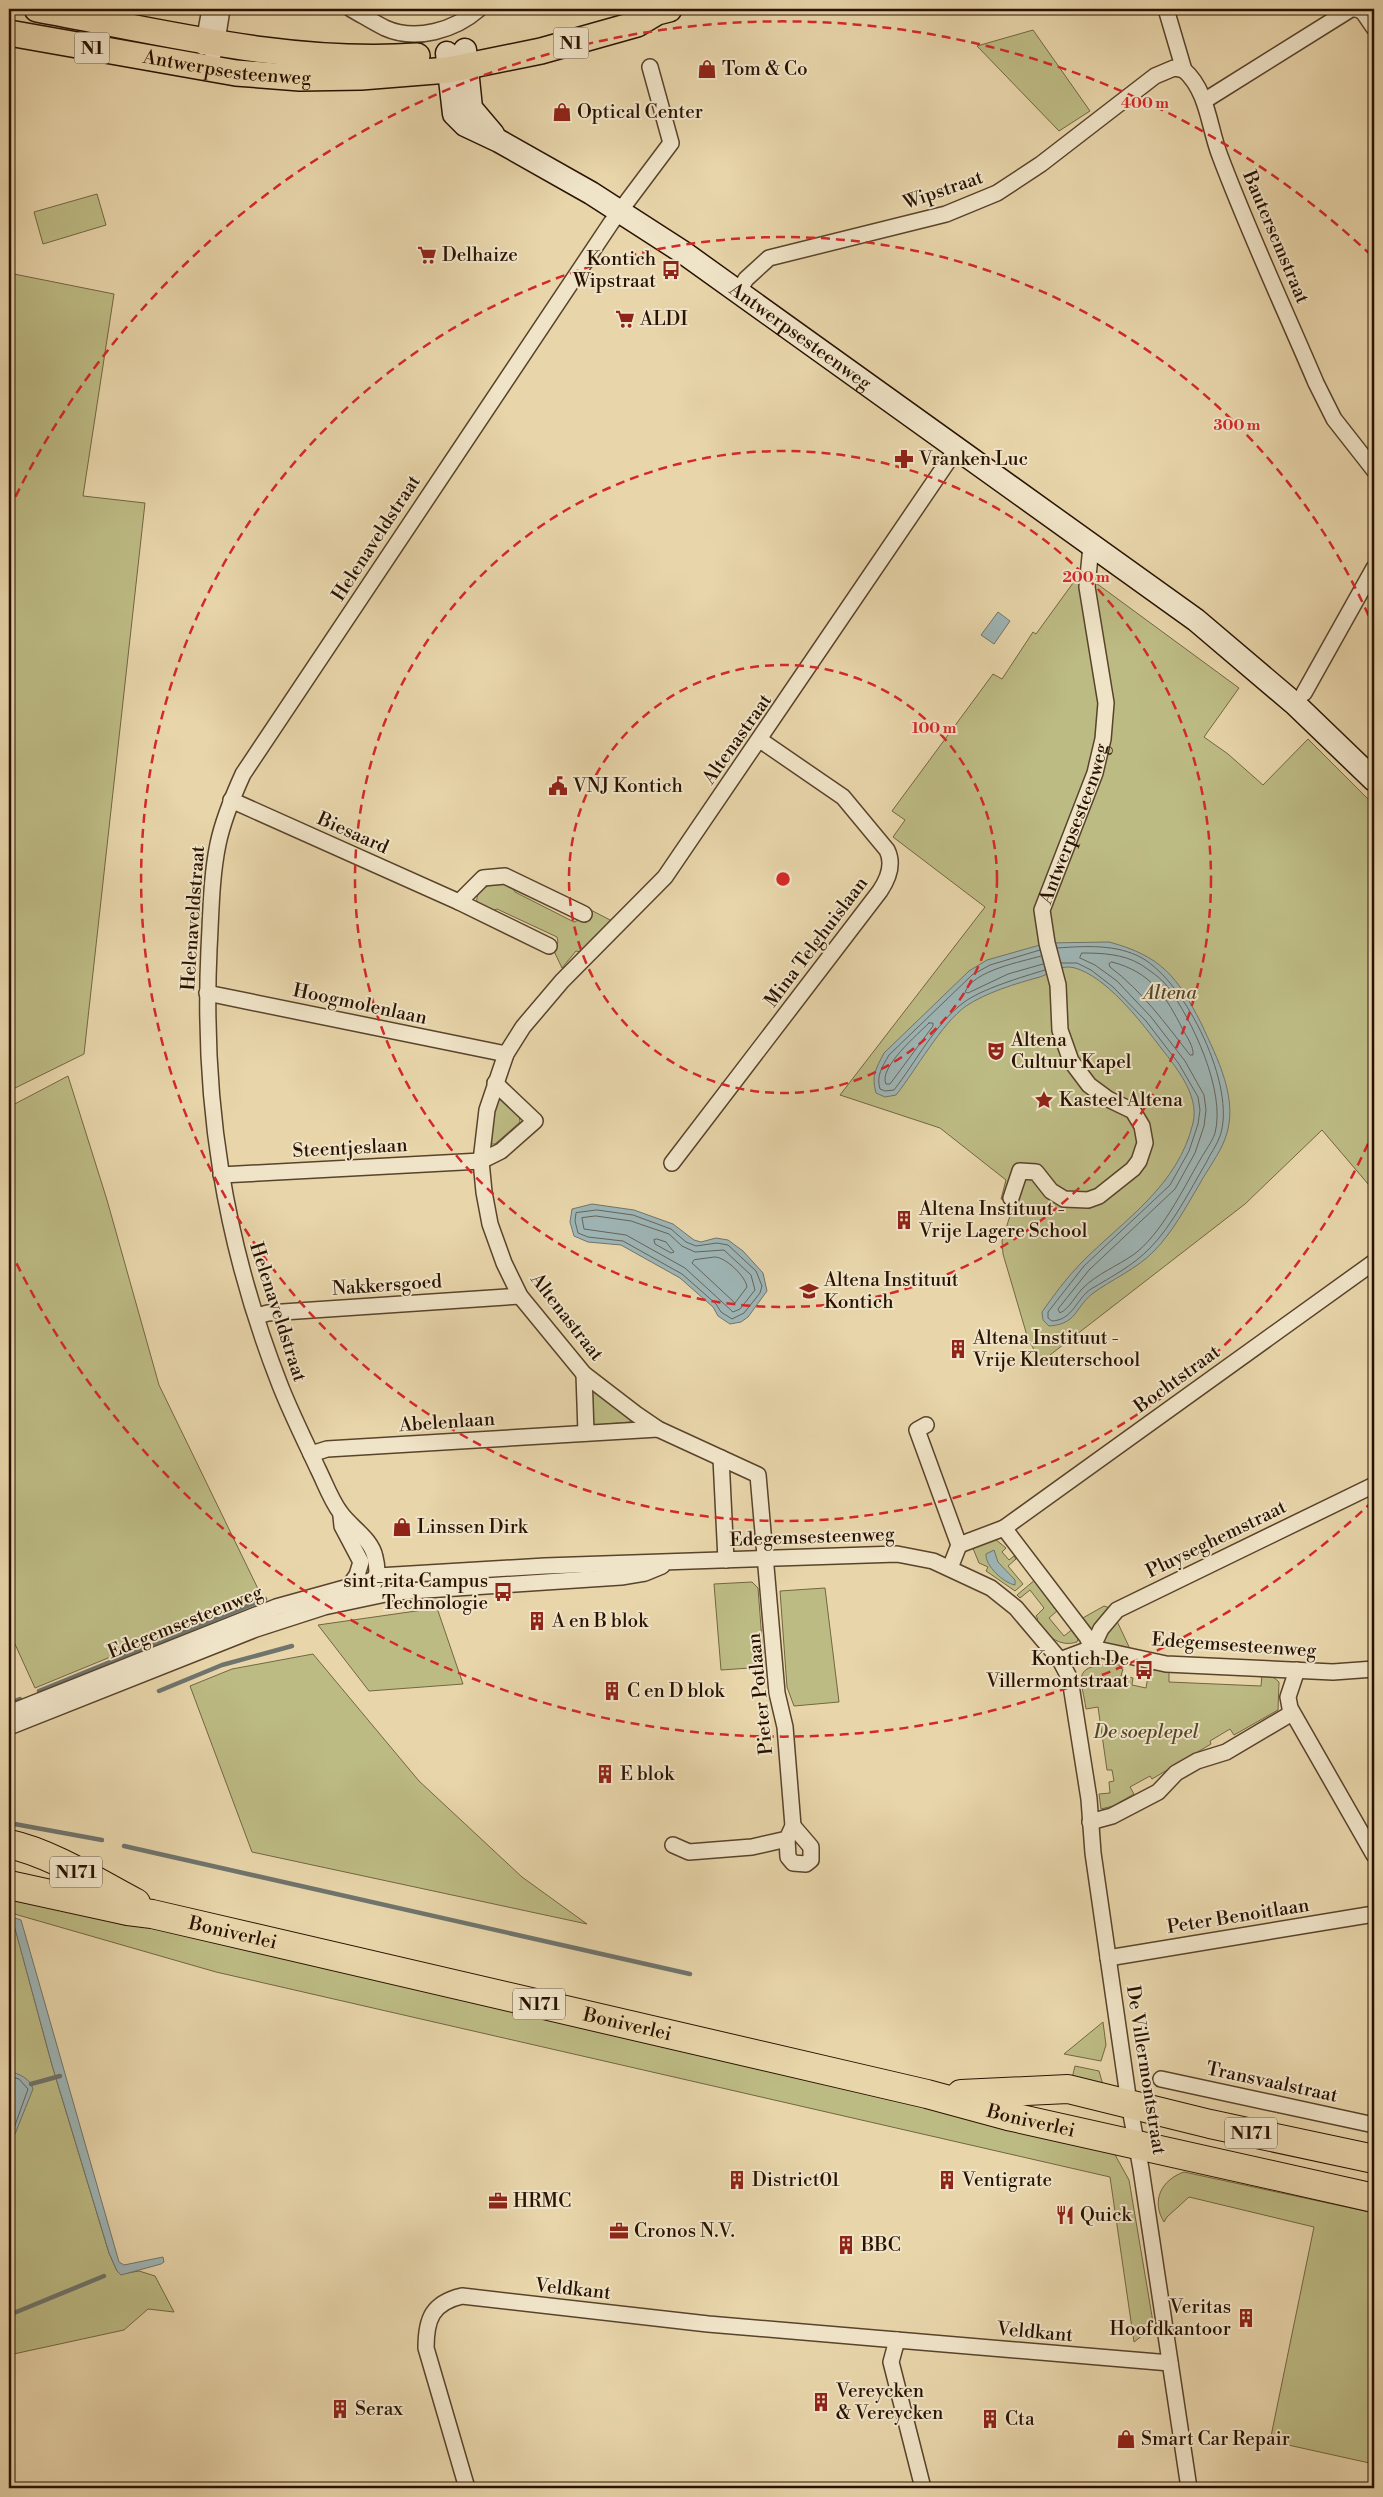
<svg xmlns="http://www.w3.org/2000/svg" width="1383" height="2497" font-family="'Libre Bodoni',serif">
<rect width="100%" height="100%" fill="#e8d5aa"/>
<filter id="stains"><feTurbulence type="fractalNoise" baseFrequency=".004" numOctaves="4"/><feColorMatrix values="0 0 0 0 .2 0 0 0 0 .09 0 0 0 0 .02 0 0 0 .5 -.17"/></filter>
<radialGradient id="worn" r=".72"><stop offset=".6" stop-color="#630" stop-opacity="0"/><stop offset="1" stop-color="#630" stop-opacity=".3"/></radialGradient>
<g fill="#bdbb84" stroke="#736642">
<path d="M1033,30l57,81 -31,20 -82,-85z"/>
<path d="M97,194l9,31 -63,19 -9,-32z"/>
<path d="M9,273l105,21 -31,202 62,7 -61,551 -75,37z"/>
<path d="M1081,572l158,116 -35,49 24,17 35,31 45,-46 66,66v386l-52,-61 -77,74 -204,158 -13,-23 -25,-85 -1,-13 12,-38 -13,-4 5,-19 -66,-52 -100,-33 145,-188 -92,-70 12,-17 -13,-9 101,-137 9,5 31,-47 3,2z"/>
<path d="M496,882l15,3 4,7 59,30 7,-3 6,-11 25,13 -31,31 -5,-1 -14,17 -8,-17 4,-9 -1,-5 -60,-28 -7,3 -13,-9c-2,-12 9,-16 19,-21z"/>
<path d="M68,1076l39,124 52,185 102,210 -226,93 -26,-57v-524z"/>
<path d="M499,1097l20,18 1,7 -25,22h-6l3,-35z"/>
<path d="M592,1390l40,30 -2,2 -34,3 -3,-2z"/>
<path d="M995,1539l11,9 -4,4 7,8 5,-4 2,3 -8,7 15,18 -8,7 -29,-20 2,-4 -9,-4 -7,-17z"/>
<path d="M1036,1579l20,25 -3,3 4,4 -8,7 15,18 10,-8 5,8 -2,6c-19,6 -31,-8 -42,-21l3,-2 -2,-3 8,-8 -14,-18 -10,8 -3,-3z"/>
<path d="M752,1582l6,6 6,79 -43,3 -7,-86z"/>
<path d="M825,1588l14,114 -45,4 -7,-19 -7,-96z"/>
<path d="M1104,1606l6,2 -17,23h-3l-9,-12z"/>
<path d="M437,1608l26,76 -94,7 -51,-66z"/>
<path d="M1115,1617l16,34 -25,-6 -2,-3z"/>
<path d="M313,1654l106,127 103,96 65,47 -335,-72 -62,-166 42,-17z"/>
<path d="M1108,1664l12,1v3l3,1 -2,7 12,2 -1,7 14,3 3,-18 20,1v11l92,4 1,-11 10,1 7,6 -1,28 -44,25 -4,-6 -20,12 1,3 -59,35 -2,-3 -20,11 4,7 -21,12 -12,3 -2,-15 11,-1 -1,-11 5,-1 -2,-11h-5l-9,-63 -12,2c-4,-29 -15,-42 22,-45z"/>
<path d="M9,1895l115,30 26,1 773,180 136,36 55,11 15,27 24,142 -10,13 -9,7 -24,-165 -894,-205 -205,-59 41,152 57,188 8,18 4,3 18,-3 16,5 19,36 -26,-3 -24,21 -115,25z"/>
<path d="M1103,2022l3,23 -5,16 -37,-7z"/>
<path d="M1075,2066l24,5 4,14 -31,-7z"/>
<path d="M1184,2172l190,41v251l-104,-23 44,-214 -125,-30 -22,20 -3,5c-13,-21 -3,-42 20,-50z"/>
</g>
<g fill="#9eb5b5" stroke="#6f746d">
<path d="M998,612l12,9 -16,23 -13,-9z"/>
<path d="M1109,942c52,14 68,34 92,81 16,35 39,77 24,116 -6,16 -18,31 -26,46 -13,22 -27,48 -45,66 -17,18 -42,28 -62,43 -18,15 -15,30 -43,32l-6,-6 -1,-8c12,-17 25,-35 40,-50 43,-43 96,-76 111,-139 7,-29 -19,-58 -35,-79 -19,-25 -52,-67 -83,-76 -13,-4 -24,5 -35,9 -23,6 -55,16 -74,29 -25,18 -50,64 -70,89l-11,2 -9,-4c-5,-18 0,-24 8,-40l85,-82 18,-11 60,-17z"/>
<path d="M592,1204l42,6 39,14 21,16 7,2 15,-4 12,2 15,11 20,22 4,18 -19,26 -7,5 -11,2 -12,-8 -5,-9 -33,-29 -59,-33 -33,-3 -14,-6 -4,-14 2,-13z"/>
<path d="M994,1550l4,12 17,18v5c-11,-2 -30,-19 -29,-31z"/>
<path d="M15,1918l6,2 98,342 5,3 39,-8 1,5 -3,2 -40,11 -4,-4 -8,-18 -57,-188 -39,-144z"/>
<path d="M9,2071c10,3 21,7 24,18l-18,45h-6z"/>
</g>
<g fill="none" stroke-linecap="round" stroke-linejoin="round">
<g stroke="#64645b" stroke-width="1">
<path d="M1057,948c29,-2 60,-4 85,10 44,25 95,129 78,178 -3,9 -10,18 -14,27 -16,27 -34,63 -56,85 -16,17 -39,29 -59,41 -15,10 -18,31 -39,32l-4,-3v-6l36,-46 86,-81 19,-34 9,-27 2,-14 -2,-13 -19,-33 -33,-43 -33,-34 -22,-17 -14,-7h-16"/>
<path d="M1040,950l-50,15 -18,10 -83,80c-7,12 -13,21 -9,34l5,2 9,-1c21,-27 42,-67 69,-87 18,-14 59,-26 82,-33"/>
<path d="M1082,953c20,0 41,1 58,11 9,6 21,14 27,22 25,33 59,105 48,147 -3,9 -10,18 -15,27 -17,29 -39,75 -67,95 -16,11 -36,19 -50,33 -8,8 -13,20 -23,25l-2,-4 31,-39 86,-81 20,-36 9,-27 2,-16 -2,-15 -19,-34 -34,-44 -34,-36 -22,-16 -15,-7z"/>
<path d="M1041,956c-20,6 -67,14 -76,36l3,1 40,-19 35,-10"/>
<path d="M1112,962c39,10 54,34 71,68 4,7 11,17 10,25h-3c-25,-32 -48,-64 -80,-88l-1,-3z"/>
<path d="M929,1023h4v3l-43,58h-4c-8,-16 32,-50 43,-61z"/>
<path d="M597,1210l36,5 38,14 15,13 10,4 21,-3 11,2 28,26 6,15 -2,7 -16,20 -12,6 -11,-7 -5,-8 -34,-30 -59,-33 -35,-4 -10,-4 -3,-12 1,-8z"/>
<path d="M596,1216l35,5 38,13 13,12 13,6 29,-2 27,25 4,15 -15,19 -7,3 -48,-44 -59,-33 -42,-6 -2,-11z"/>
<path d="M657,1239l9,3 8,10 -3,1 -16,-9 -1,-4z"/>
<path d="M715,1257c11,0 31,20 32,30l-12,16 -43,-40 2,-3z"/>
<path d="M9,2076l10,3 9,10 -14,39 -5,1"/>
</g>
<g stroke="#6f746d" stroke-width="4.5">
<path d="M415,1582l161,-10"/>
<path d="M39,1691l226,-92"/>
<path d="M159,1691l63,-26 70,-19"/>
<path d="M9,1703l11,-4"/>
<path d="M9,1823l93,17"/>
<path d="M124,1846l566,128"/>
<path d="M31,2084l29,-8"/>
<path d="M9,2315l95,-39"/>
</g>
<g stroke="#59432b" stroke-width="18">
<g id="street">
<path d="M351,9c11,6 22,13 34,19 31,14 70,2 94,-19"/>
<path d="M1166,9l18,61c24,21 25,58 36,86 29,77 64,152 96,227l18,36 40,51"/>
<path d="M1357,9l6,3 11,16"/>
<path d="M203,47l7,-38"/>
<path d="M209,68l8,-27 5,-32"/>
<path d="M1204,101l147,-92h4"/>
<path d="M738,292l8,-13 23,-21 177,-44 51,-21 44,-29 114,-88 19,-8 10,2"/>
<path d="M1304,693l70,-125"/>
<path d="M231,800l228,102 90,44"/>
<path d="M459,902l24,-24 22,-2 79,38"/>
<path d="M207,993l299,61"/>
<path d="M672,1163l208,-272c8,-12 14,-27 7,-41l-44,-53 -83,-57"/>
<path d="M221,1175l260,-14 20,-10 34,-30 -40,-38"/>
<path id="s1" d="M1011,1198l9,-27 16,1 15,19 13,8 24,1 11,-4 34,-27 6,-8 6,-18 -3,-17 -9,-15 -25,-12 -19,-14 -18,-24 -11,-31 -2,-45 -11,-42 -5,-33 53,-137 8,-34 3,-36 -19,-116 4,-41"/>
<path d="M257,1316l11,-3 252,-17"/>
<path d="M584,1374l2,59"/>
<path d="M926,1425l-9,5 42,115 -9,23"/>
<path d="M311,1454l16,-5 331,-20"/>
<path d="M721,1458l5,102"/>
<path d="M341,1516l1,10 19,36 -4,13 -7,10"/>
<path d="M1004,1528l370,-266"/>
<path d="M959,1545l45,-17 83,109 5,11"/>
<path d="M356,1599c20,-10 24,-22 19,-42 -4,-19 -25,-30 -35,-45 -9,-12 -15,-29 -22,-43 -13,-28 -27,-56 -38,-84 -56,-143 -78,-283 -71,-436 2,-35 2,-71 9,-105 5,-24 15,-48 25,-70l368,-551 60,-80 -21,-76"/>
<path d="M1092,1648l9,-19 16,-19 257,-125"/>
<path d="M1060,1660l32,-12 74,16 167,8 41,-3"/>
<path d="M1297,1670l-9,27 2,11 84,147"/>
<path d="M9,1713l267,-106 94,-26 8,-5 167,-10 352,-12 36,7 58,27 25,20 44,52 10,19 19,120 4,54 36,250 12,66 48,319"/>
<path d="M9,1727l247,-98 68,-22 71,-15 226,-15 24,-4 17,-7"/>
<path d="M1090,1822l22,-6 46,-24 18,-19 21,-12 29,-9 66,-39"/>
<path d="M787,1839l1,18 5,6 13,1 5,-4v-13l-18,-21"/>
<path d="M673,1845l16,7 63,-5 35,-8 6,-13 -8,-99 -8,-34 -19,-218 -100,-46 -22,-15 -52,-40 -64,-78 -16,-33 -14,-39 -6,-32 -3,-31 6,-51 19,-56 17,-27 39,-46 103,-104 292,-429"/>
<path d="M1108,1958l266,-44"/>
<path d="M1161,2079l213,46"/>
<path d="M897,2340l273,23"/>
<path d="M467,2488l-41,-140c0,-29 6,-45 36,-52l246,28 189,16 -6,22 32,126"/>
</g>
</g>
<g stroke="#291201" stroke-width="25">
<g id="secondary">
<path d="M465,50l6,58 22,26"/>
<path id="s2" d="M447,53l7,61 11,11 34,16 92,52 93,60 512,367 99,84 79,76"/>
</g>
</g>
<g stroke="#291201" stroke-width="28">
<g id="primary">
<path d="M37,9c125,23 253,56 380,47"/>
<path id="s3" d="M9,33l227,40 64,5 61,-1 87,-7 93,-19 96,-27 20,-12 12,-3"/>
</g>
</g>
<g stroke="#291201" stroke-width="30">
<g id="highway">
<path d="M9,1844c42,9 89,39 127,59"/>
<path id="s4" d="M9,1885l119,26 24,3 775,180 81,22 366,82"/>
<path d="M961,2094l107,-5 142,35 164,35"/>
</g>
</g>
<use href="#street" stroke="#f0e4c8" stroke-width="15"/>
<use href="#secondary" stroke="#f0e4c8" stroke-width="22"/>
<use href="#primary" stroke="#e8d5aa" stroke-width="25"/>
<use href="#highway" stroke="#e8d5aa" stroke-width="28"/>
</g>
<g fill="none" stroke="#d62828" stroke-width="2.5" stroke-dasharray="9 6">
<circle cx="783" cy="879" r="214"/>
<circle cx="783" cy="879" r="428"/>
<path d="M1374 1130A642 642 0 1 1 1374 628"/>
<path d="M1373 1501A857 857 0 0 1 9 1248M9 510A857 857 0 0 1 1373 257"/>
</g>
<defs>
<g id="shop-bare" transform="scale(1.5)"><path d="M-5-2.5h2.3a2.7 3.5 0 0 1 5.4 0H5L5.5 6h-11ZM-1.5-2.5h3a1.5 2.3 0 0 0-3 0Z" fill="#8f2418" stroke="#f0e4c8" stroke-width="2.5" paint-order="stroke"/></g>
<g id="supermarket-bare" transform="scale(1.5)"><path d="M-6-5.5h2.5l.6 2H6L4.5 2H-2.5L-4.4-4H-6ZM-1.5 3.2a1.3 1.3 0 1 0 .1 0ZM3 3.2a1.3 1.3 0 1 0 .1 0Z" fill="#8f2418" stroke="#f0e4c8" stroke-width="2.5" paint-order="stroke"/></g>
<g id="bus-bare" transform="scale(1.5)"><path d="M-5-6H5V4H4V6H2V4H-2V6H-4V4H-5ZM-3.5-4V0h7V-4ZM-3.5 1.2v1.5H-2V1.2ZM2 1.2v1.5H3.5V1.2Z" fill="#8f2418" stroke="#f0e4c8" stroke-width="2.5" paint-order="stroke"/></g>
<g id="pharmacy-bare" transform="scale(1.5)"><path d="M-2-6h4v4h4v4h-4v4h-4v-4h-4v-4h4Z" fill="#8f2418" stroke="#f0e4c8" stroke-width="2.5" paint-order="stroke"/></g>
<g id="civic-bare" transform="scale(1.5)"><path d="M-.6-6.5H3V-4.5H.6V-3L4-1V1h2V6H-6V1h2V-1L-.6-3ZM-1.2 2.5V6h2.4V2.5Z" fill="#8f2418" stroke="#f0e4c8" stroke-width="2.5" paint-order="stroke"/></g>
<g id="theatre-bare" transform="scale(1.5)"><path d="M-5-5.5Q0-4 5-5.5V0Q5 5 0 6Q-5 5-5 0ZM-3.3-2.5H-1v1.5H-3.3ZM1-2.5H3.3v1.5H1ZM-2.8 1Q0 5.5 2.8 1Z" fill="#8f2418" stroke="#f0e4c8" stroke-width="2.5" paint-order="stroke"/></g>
<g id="sight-bare" transform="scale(1.5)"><path d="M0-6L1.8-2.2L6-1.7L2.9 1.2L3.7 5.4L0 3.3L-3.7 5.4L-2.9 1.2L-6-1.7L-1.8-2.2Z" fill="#8f2418" stroke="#f0e4c8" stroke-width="2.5" paint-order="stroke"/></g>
<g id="building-bare" transform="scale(1.5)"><path d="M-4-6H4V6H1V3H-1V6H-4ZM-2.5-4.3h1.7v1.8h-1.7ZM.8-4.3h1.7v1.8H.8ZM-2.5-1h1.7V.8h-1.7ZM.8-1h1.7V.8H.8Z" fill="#8f2418" stroke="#f0e4c8" stroke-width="2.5" paint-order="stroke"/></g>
<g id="school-bare" transform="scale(1.5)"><path d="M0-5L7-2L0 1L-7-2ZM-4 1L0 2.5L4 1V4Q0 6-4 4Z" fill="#8f2418" stroke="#f0e4c8" stroke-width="2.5" paint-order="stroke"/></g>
<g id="office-bare" transform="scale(1.5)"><path d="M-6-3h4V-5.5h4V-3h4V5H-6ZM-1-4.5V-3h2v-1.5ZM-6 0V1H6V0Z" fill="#8f2418" stroke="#f0e4c8" stroke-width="2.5" paint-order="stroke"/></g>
<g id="restaurant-bare" transform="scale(1.5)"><path d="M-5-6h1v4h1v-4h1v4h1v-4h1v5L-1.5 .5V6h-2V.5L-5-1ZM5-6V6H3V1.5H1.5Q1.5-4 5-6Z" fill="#8f2418" stroke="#f0e4c8" stroke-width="2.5" paint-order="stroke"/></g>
</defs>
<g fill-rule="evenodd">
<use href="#shop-bare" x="707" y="69"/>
<use href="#shop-bare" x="562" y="112"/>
<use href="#supermarket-bare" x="427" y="255"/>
<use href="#bus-bare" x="671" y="270"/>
<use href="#supermarket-bare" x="625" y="319"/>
<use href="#pharmacy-bare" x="904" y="459"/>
<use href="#civic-bare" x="558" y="786"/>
<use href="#theatre-bare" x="996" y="1051"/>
<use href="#sight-bare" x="1044" y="1100"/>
<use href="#building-bare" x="904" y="1220"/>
<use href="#school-bare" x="809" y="1291"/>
<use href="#building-bare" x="958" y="1349"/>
<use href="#shop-bare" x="402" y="1527"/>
<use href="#bus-bare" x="503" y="1592"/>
<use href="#building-bare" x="537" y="1621"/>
<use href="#bus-bare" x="1144" y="1670"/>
<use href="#building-bare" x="612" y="1691"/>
<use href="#building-bare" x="605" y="1774"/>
<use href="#building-bare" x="737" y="2180"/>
<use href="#building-bare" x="947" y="2180"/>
<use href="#office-bare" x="498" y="2201"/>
<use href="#restaurant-bare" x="1065" y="2215"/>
<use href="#office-bare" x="619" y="2231"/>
<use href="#building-bare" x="846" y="2245"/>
<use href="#building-bare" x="1246" y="2318"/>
<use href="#building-bare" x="821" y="2402"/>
<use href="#building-bare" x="340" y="2409"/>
<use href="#building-bare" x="990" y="2419"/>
<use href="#shop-bare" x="1126" y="2439"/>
</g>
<g text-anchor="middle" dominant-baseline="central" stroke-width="4" stroke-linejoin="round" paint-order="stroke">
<g fill="#f0e4c8" stroke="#65513d" stroke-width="1">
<rect x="553.5" y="27.5" width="35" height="31" rx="4"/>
<rect x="74.5" y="32.5" width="35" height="31" rx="4"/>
<rect x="50" y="1856.5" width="52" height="31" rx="4"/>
<rect x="513" y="1988.5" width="52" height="31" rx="4"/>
<rect x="1225" y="2117.5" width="52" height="31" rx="4"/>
</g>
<g font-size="18" font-weight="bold" fill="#291201">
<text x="571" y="43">N1</text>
<text x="92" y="48">N1</text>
<text x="76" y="1872">N171</text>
<text x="539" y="2004">N171</text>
<text x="1251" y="2133">N171</text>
</g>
<g font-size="19" fill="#291201" stroke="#f0e4c8">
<text stroke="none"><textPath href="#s3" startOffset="221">Antwerpsesteenweg</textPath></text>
<text transform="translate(943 190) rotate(-19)">Wipstraat</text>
<text transform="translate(1276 237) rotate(67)">Bautersemstraat</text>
<text stroke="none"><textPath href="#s2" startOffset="474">Antwerpsesteenweg</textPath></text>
<text transform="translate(376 538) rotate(-57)">Helenaveldstraat</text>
<text transform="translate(737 739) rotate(-55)">Altenastraat</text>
<text stroke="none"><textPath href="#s1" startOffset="555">Antwerpsesteenweg</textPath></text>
<text transform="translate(353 833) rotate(24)">Biesaard</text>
<text transform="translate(193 918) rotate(-86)">Helenaveldstraat</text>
<text transform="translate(816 942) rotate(-53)">Mina Telghuislaan</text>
<text transform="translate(360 1004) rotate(12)">Hoogmolenlaan</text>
<text transform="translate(350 1148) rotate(-3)">Steentjeslaan</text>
<text transform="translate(387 1285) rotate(-4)">Nakkersgoed</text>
<text transform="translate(278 1312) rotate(72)">Helenaveldstraat</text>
<text transform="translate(567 1317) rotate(52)">Altenastraat</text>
<text transform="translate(1177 1379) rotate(-36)">Bochtstraat</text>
<text transform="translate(447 1422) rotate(-4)">Abelenlaan</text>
<text transform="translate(812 1537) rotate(-2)">Edegemsesteenweg</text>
<text transform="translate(1216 1539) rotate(-26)">Pluyseghemstraat</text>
<text transform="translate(185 1622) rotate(-22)">Edegemsesteenweg</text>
<text transform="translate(1234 1645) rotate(4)">Edegemsesteenweg</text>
<text transform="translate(760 1694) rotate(-96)">Pieter Potlaan</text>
<text transform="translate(1238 1916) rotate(-9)">Peter Benoitlaan</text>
<text stroke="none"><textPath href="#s4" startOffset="229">Boniverlei</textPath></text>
<text stroke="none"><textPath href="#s4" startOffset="634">Boniverlei</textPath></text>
<text transform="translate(1146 2070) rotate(81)">De Villermontstraat</text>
<text transform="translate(1272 2082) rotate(12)">Transvaalstraat</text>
<text stroke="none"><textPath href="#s4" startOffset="1049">Boniverlei</textPath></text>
<text transform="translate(573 2289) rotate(6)">Veldkant</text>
<text transform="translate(1035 2332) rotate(5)">Veldkant</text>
</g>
<g font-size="19" fill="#291201" stroke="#f0e4c8" text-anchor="start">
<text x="722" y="69">Tom &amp; Co</text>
<text x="577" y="112">Optical Center</text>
<text x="442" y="255">Delhaize</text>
<text x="656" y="259" text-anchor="end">Kontich<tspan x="656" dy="22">Wipstraat</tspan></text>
<text x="640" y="319">ALDI</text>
<text x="919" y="459">Vranken Luc</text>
<text x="573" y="786">VNJ Kontich</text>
<text x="1011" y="1040">Altena<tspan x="1011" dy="22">Cultuur Kapel</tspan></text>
<text x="1059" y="1100">Kasteel Altena</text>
<text x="919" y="1209">Altena Instituut -<tspan x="919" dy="22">Vrije Lagere School</tspan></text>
<text x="824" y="1280">Altena Instituut<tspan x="824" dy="22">Kontich</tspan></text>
<text x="973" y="1338">Altena Instituut -<tspan x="973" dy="22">Vrije Kleuterschool</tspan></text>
<text x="417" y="1527">Linssen Dirk</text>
<text x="488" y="1581" text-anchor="end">sint-rita Campus<tspan x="488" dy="22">Technologie</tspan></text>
<text x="552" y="1621">A en B blok</text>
<text x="1129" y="1659" text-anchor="end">Kontich De<tspan x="1129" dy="22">Villermontstraat</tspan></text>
<text x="627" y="1691">C en D blok</text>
<text x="620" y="1774">E blok</text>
<text x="752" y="2180">District01</text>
<text x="962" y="2180">Ventigrate</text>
<text x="513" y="2201">HRMC</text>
<text x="1080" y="2215">Quick</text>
<text x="634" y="2231">Cronos N.V.</text>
<text x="861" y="2245">BBC</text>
<text x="1231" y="2307" text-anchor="end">Veritas<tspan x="1231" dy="22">Hoofdkantoor</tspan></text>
<text x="836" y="2391">Vereycken<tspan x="836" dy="22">&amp; Vereycken</tspan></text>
<text x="355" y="2409">Serax</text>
<text x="1005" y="2419">Cta</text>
<text x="1141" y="2439">Smart Car Repair</text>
</g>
<g font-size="19" font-style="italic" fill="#554528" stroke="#f0e4c8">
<text x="1170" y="993">Altena</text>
<text x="1146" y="1732">De soeplepel</text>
</g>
</g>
<circle cx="783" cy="879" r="8" fill="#d62828" stroke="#f0e4c8" stroke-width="2.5"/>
<g font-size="15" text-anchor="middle" font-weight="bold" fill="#d62828" stroke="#f0e4c8" stroke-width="4" stroke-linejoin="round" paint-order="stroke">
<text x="1145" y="108">400 m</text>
<text x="1237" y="430">300 m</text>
<text x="1086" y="582">200 m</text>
<text x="934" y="733">100 m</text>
</g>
<rect width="1383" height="2497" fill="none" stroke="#e8d5aa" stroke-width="30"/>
<rect x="10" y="10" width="1363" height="2477" fill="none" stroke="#291201" stroke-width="2.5"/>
<rect x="15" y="15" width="1353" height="2467" fill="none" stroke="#291201"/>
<rect width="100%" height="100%" filter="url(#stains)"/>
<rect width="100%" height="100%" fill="url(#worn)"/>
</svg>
